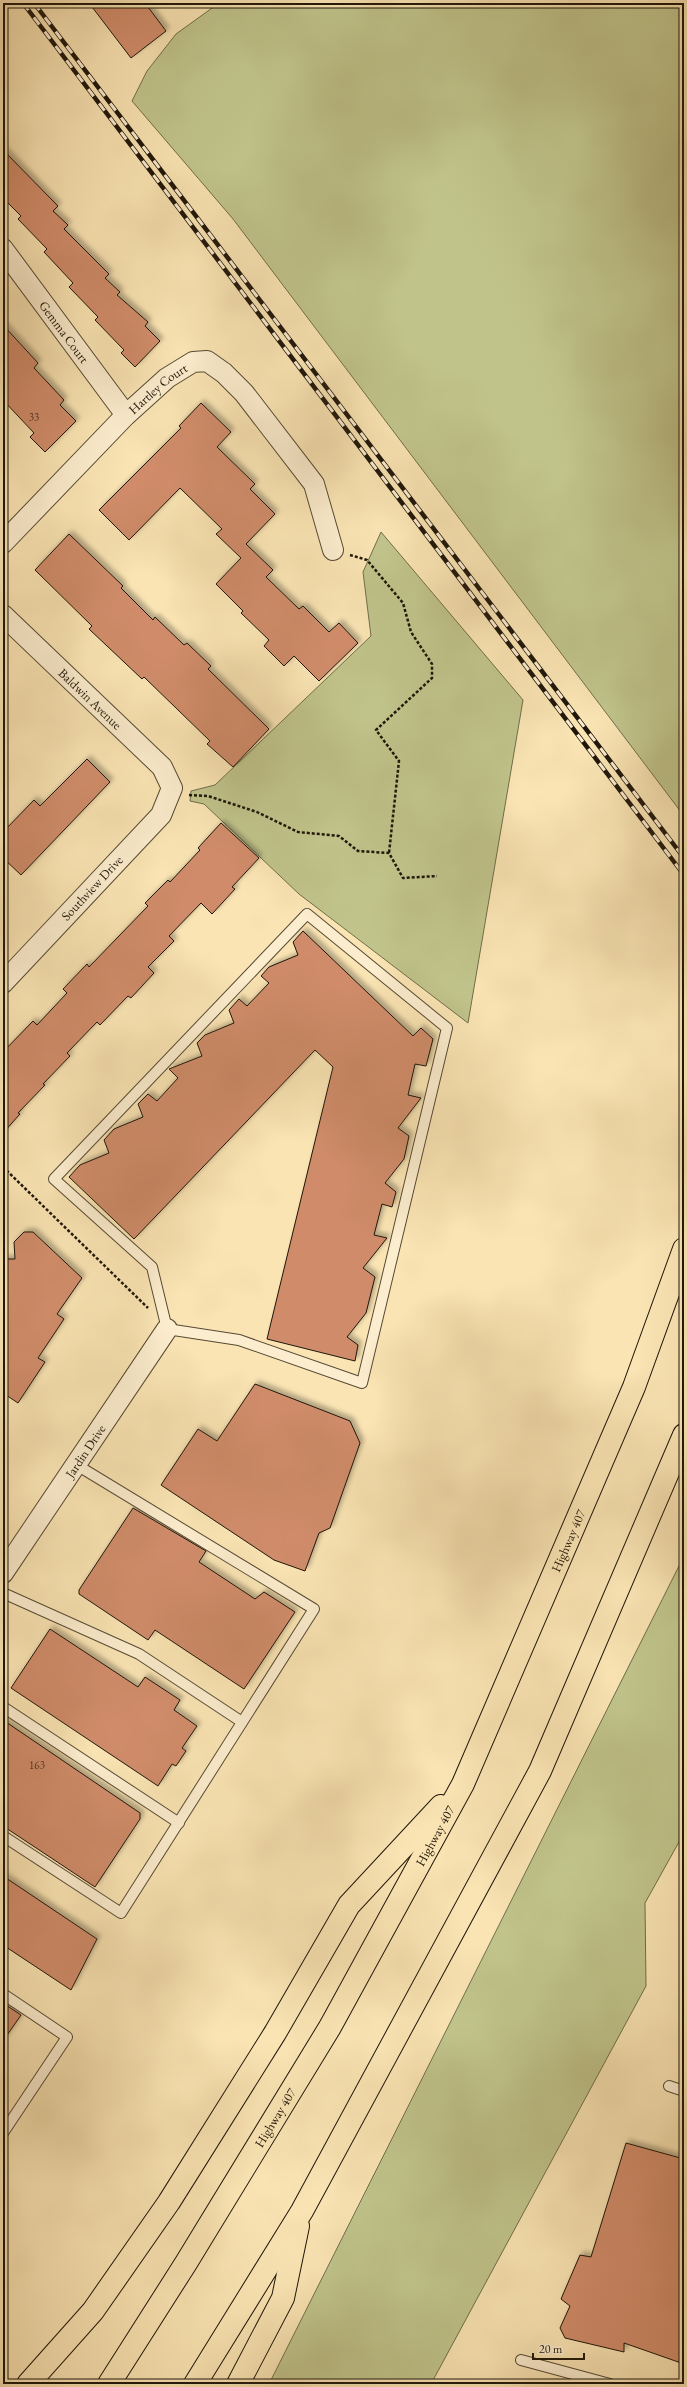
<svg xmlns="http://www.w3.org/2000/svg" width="687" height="2387" font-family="'EB Garamond',serif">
<defs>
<filter id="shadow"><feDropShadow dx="3.5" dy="-3.5" stdDeviation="2" flood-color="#0004"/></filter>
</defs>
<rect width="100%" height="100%" fill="#fae4b3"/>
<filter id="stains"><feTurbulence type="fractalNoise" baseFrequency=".005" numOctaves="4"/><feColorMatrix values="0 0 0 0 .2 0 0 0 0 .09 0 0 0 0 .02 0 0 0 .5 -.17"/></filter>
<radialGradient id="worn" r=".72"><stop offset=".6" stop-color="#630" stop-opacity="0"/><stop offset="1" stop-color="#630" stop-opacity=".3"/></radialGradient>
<g fill="#c0c48b" stroke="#706d4a">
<path d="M219,3h465v813l-451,-597 -101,-118 15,-30 29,-37z"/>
<path d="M381,532l142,168 -55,323 -169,-129 -95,-90 -14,-3 1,-10 24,-6 156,-149 -8,-64z"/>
<path d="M684,1556v277l-39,70 1,83 -215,398h-162z"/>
</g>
<g fill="#d08c6b" stroke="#1f160a" filter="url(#shadow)">
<path d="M89,3h56l21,28 -35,27z"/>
<path d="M3,150l55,56 -5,5 15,14 -4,4 45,45 -4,4 15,14 -3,3 31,27 -3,4 15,15 -25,26 -14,-14 3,-3 -29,-30 3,-3 -29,-30 4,-4 -29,-31 3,-3 -29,-30 3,-3 -18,-18z"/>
<path d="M3,325l35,38 -4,5 30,32 -4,5 16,16 -31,31 -15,-15 4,-4 -31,-33z"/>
<path d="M201,403l30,29 -14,15 38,37 -5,5 25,25 -29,30 27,26 -7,7 33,32 4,-3 26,26 10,-9 19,20 -39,38 -25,-25 -10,10 -20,-20 5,-6 -28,-27 2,-2 -27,-27 25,-26 -25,-24 6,-5 -42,-41 -51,52 -30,-30 82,-82 -2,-2z"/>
<path d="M69,534l54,52 -2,2 32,32 2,-3 29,28 3,-2 24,23 -3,3 61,60 -36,38 -26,-23 3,-3 -66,-64 -2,2 -53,-50 3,-3 -57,-56z"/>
<path d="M87,759l23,23 -89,93 -18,-17v-26l31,-32 6,6z"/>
<path d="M221,823l38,35 -27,29 3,2 -23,25 -11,-11 -32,33 5,5 -26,26 6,6 -23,25 -3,-2 -28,29 -3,-3 -30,31 3,3 -27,28 2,1 -27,28 2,1 -17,19v-81l30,-31 4,4 30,-32 -4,-4 24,-25 2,3 59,-61 -3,-3 23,-23 2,2 30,-32 -2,-2z"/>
<path d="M303,931l110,105 8,-8 12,11 -7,27 -11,-2 -7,31 13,3 -23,30 11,8 -5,23 -19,24 11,9 -4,15 -10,-3 -8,31 13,3 -24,30 12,9 -9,36 -19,24 11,8 -3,16 -88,-22 66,-272 -18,-17 -181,189 -65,-62 11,-12 29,-12 -5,-13 10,-11 29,-12 -5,-13 10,-10 9,7 21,-23 -9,-9 33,-13 -5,-13 8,-8 29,-12 -5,-13 10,-11 8,7 22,-23 -8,-7 8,-9 29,-12 -5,-13z"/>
<path d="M24,1232h9l49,46 -25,36 7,5 -26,39 7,4 -27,41 -15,-10v-134h12l-1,-17z"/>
<path d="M255,1384l95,37 10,22 -30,85 -11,5 -14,38 -31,-11 -113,-75 37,-56 19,12z"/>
<path d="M133,1508l73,43 -7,11 56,37 9,-7 31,20 -51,77 -89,-59 -7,10 -69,-46v-4z"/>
<path d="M50,1629l88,58 7,-10 35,23 -6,10 23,16 -15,22 4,3 -10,15 -4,-2 -14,22 -147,-98z"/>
<path d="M3,1720l137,93v6l-45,68 -92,-61z"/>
<path d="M3,1876l94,63 -26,51 -68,-45z"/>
<path d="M3,2003l18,12 -18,26z"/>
<path d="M626,2143l58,16v205l-60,-21v9l-59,-14 -5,-10 10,-22 -9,-7 19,-44 11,2z"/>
</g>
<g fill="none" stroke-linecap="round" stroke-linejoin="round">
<g stroke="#564a34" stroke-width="12">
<g id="service">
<path d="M307,914l140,114 -85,355 -123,-43 -72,-11 -15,-62 -98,-88z"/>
<path d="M3,1593l136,61 103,68"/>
<path d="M3,1707l176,116"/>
<path d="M3,1836l118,77 193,-304 -239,-145"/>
<path d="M3,1994l64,43 -64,96"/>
<path d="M669,2086l15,5"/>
<path d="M521,2360l89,24"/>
</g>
</g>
<g stroke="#564a34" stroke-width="22">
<g id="minor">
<path id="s1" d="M3,249l123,166"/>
<path id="s2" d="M3,543l123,-128 41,-37 26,-16 14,-1 17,12 20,20 70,91 19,66"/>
<path id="s3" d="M3,615l159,152 10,21 -11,27 -158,168"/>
<path id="s4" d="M3,1573l164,-244"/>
</g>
</g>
<g stroke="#1f160a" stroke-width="24">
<g id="motorway">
<path d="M28,2384l65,-73 76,-109 106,-169 74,-128 92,-99"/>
<path id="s5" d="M109,2384l77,-121 144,-236 133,-243 171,-397 50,-138"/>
<path d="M195,2384l107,-173 238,-440 144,-336"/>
<path d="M238,2384l45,-86 15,-72"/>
</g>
</g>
<g stroke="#1f160a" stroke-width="2.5" stroke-dasharray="3 2" stroke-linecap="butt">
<path d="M350,555l17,5 36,43 8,29 21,32v14l-56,52 23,31 -10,92"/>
<path d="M189,795l19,1 49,16 41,20 41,4 19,15 31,2 14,25 34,-2"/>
<path d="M3,1167l145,141"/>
</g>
<use href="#service" stroke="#fcedce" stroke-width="10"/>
<use href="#minor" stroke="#fcedce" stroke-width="20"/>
<use href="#motorway" stroke="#fae4b3" stroke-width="22"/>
<g stroke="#1f160a" stroke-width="4.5">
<g id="rail">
<path d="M23,3l661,872"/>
<path d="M34,3l650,855"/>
</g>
</g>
<use href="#rail" stroke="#fcedce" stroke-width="3" stroke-dasharray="9" stroke-linecap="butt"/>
</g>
<g text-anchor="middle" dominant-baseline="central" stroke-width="4" stroke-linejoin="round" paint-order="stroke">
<g font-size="11" fill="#4b3422">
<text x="34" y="417">33</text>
<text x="37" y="1765">163</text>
</g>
<g font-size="13" fill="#1f160a" stroke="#fcedce">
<text stroke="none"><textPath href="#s1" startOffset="103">Gemma Court</textPath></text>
<text stroke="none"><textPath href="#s2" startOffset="219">Hartley Court</textPath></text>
<text stroke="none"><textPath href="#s3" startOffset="121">Baldwin Avenue</textPath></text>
<text transform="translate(92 888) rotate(-47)">Southview Drive</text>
<text stroke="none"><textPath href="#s4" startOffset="147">Jardin Drive</textPath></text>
<text stroke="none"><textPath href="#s5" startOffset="962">Highway 407</textPath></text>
<text stroke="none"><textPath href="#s5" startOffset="638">Highway 407</textPath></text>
<text stroke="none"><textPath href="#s5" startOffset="314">Highway 407</textPath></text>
</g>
</g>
<rect width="687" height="2387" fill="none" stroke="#fae4b3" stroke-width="16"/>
<rect x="4" y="4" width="679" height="2379" fill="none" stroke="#1f160a" stroke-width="2"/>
<rect x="8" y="8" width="671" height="2371" fill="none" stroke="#1f160a"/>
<path d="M533 2353v6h51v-6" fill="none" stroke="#1f160a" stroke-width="2"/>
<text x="539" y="2353" font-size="12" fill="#1f160a" stroke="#fcedce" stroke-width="3" paint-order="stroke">20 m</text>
<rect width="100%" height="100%" filter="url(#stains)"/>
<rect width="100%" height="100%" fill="url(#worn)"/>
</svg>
